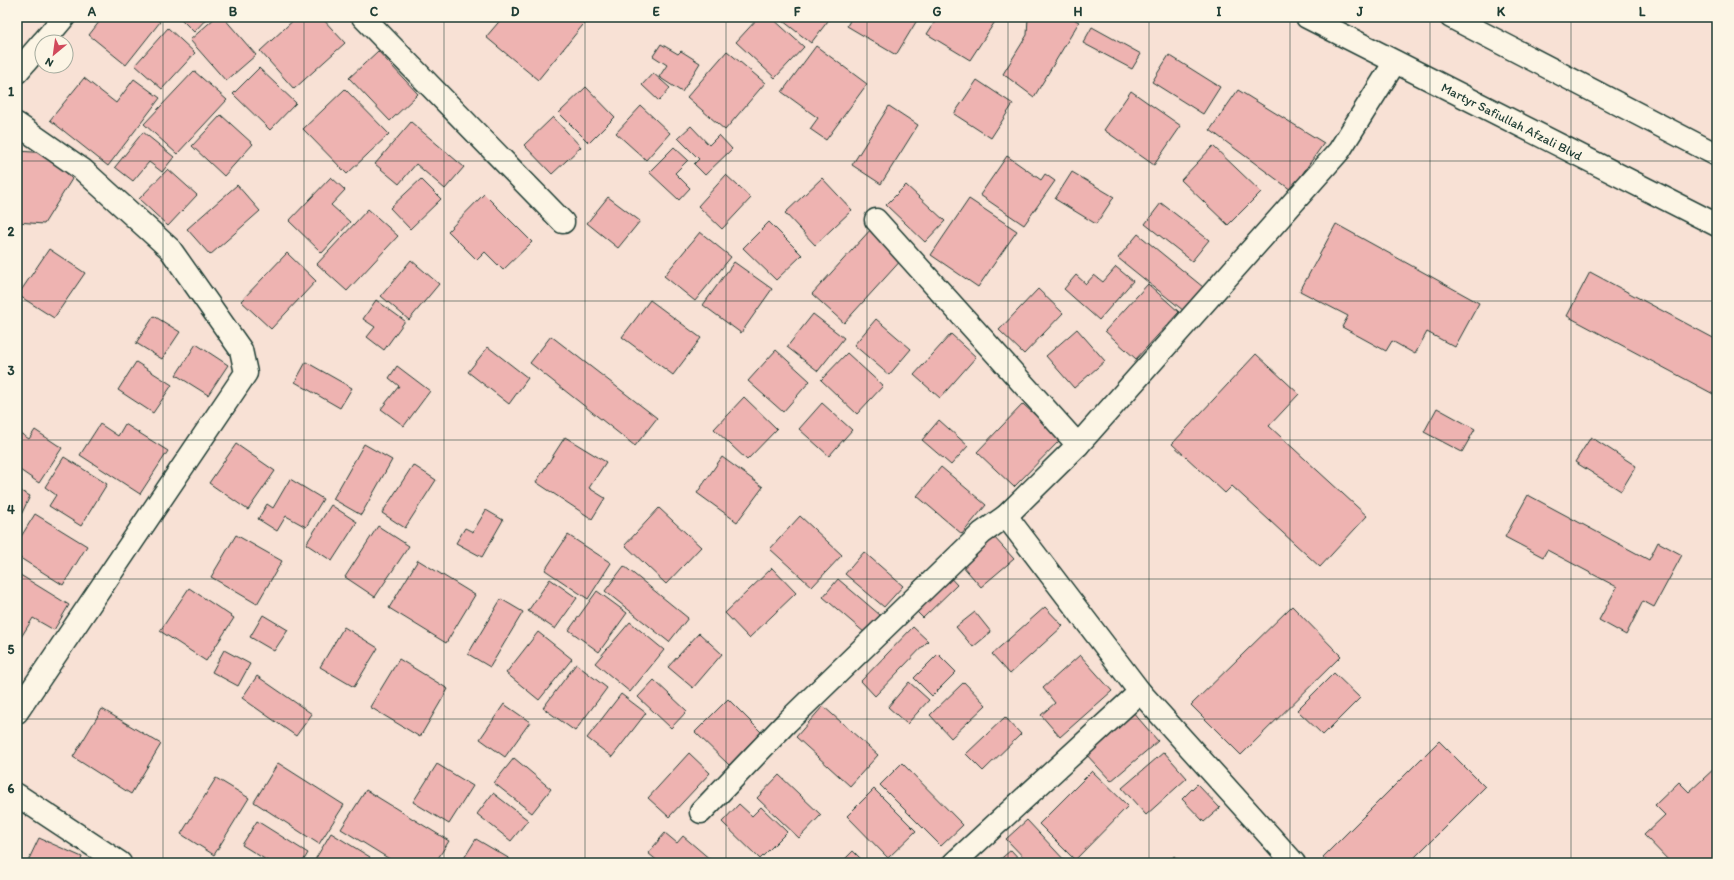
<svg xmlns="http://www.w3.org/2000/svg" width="1734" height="880" font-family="Itim,sans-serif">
<rect width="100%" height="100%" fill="#f8e1d5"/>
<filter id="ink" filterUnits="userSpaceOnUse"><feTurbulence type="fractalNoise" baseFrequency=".025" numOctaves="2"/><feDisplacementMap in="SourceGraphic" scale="8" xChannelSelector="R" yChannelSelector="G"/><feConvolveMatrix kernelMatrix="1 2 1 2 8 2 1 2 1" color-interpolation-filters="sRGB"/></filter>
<g filter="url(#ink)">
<g fill="#eeb3b1" stroke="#1f3d34">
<path d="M103,17h50l7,5 -34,43 -37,-30z"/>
<path d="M179,17h29l-14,15z"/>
<path d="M216,17h7l33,38 -30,26 -36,-41z"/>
<path d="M297,17h24l24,26 -51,46 -34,-38z"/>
<path d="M503,17h81l3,3 -49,60 -52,-43z"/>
<path d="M759,17h12l33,30 -29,31 -39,-36z"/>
<path d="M778,17h53l-20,26z"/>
<path d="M852,17h67l-23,38 -49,-29z"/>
<path d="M938,17h60l-28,43 -43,-26z"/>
<path d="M1028,17h42l9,5 -45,75 -31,-23 24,-39z"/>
<path d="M1092,27l49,27 -9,15 -49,-26z"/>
<path d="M168,28l27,25 -33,36 -27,-24z"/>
<path d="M661,44l17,10 3,-3 19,12 -18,29 -23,-15 8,-12 -14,-9z"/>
<path d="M816,46l51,38 -41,56 -16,-11 8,-11 -36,-26z"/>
<path d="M378,51l40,43 -28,27 -41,-43z"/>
<path d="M727,51l38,32 -40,47 -38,-33z"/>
<path d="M1169,55l51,32 -17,27 -51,-32z"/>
<path d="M259,68l37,35 -26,27 -37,-36z"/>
<path d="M194,71l33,29 -50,54 -33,-30z"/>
<path d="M653,73l17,15 -11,13 -17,-16z"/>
<path d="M84,78l32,25 18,-24 26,19 -52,68 -58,-46z"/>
<path d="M977,80l36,24 -22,34 -37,-24z"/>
<path d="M586,87l29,30 -26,26 -30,-30z"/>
<path d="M345,89l44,45 -42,40 -44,-45z"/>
<path d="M1238,90l86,53 -33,47 -81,-60z"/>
<path d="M1131,91l50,35 -27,39 -50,-35z"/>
<path d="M641,106l29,27 -24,27 -30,-27z"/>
<path d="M889,106l29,19 -37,59 -29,-19z"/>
<path d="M221,115l32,29 -29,32 -32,-30z"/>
<path d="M553,117l28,30 -29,27 -28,-29z"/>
<path d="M411,122l53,45 -19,22 -29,-25 -17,20 -24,-20z"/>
<path d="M691,126l18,19 10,-10 13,14 -27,26 -11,-11 5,-5 -21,-21z"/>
<path d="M143,132l31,25 -12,15 -13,-10 -16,19 -18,-14z"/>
<path d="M1213,146l48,46 -33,33 -47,-45z"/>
<path d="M674,147l14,13 -13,13 15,15 -11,12 -30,-28z"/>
<path d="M17,151l32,2 23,26 -28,45 -27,-2z"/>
<path d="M1007,156l34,24 4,-6 10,7 -31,44 -44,-30z"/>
<path d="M168,169l29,26 -29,31 -29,-27z"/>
<path d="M1072,172l42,25 -18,27 -41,-25z"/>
<path d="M726,175l25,23 -29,31 -24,-23z"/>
<path d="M331,177l14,13 -14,15 19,17 -28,31 -33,-32z"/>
<path d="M822,178l30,32 -37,35 -30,-32z"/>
<path d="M421,179l20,20 -31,30 -20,-21z"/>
<path d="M237,185l23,26 -50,44 -23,-26z"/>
<path d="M906,185l39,36 -20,21 -39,-37z"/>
<path d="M484,194l48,48 -29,28 -18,-18 -8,8 -29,-29z"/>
<path d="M608,197l32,24 -22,27 -31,-25z"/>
<path d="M969,199l48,32 -39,56 -47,-32z"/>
<path d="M1161,203l48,37 -17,21 -47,-37z"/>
<path d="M368,209l30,27 -51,55 -30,-27z"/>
<path d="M769,222l33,33 -26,25 -33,-32z"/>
<path d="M1336,224l143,79 -24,44 -28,-15 -12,22 -23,-13 -6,10 -44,-24 6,-11 -48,-25z"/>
<path d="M872,228l32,29 -60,66 -32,-29z"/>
<path d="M700,232l31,25 -36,44 -31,-25z"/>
<path d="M1138,234l65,53 -19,24 -66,-53z"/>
<path d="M49,249l36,24 -31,45 -36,-23z"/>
<path d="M287,253l29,28 -45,48 -30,-28z"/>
<path d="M411,260l28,24 -30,36 -28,-24z"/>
<path d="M734,262l38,27 -31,44 -38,-28z"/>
<path d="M1116,267l17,14 -34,39 -35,-31 12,-14 10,9 8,-9 9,7z"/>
<path d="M1590,272l127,68v56l-150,-80z"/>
<path d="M1148,284l31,28 -43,47 -31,-28z"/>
<path d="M1038,289l25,24 -39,41 -25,-24z"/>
<path d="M376,300l29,21 -21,29 -17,-13 8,-10 -12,-8z"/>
<path d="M650,300l51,38 -28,37 -51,-38z"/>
<path d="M813,314l31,24 -26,33 -31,-24z"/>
<path d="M154,316l26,16 -18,27 -26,-16z"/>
<path d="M876,319l35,30 -22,26 -35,-30z"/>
<path d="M1077,329l28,32 -31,27 -28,-32z"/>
<path d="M951,334l25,23 -36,41 -26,-23z"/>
<path d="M551,336l106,82 -22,28 -105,-83z"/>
<path d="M196,344l32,21 -20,30 -32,-20z"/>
<path d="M488,347l40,31 -19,26 -41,-32z"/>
<path d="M776,350l34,31 -27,31 -35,-31z"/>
<path d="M847,353l36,33 -26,28 -36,-34z"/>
<path d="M1256,354l43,40 -30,32 98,90 -47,51 -88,-81 -7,7 -53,-49z"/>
<path d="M136,362l36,23 -19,28 -35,-23z"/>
<path d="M306,362l46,26 -12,20 -45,-26z"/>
<path d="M397,366l33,25 -26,35 -23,-17 18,-23 -10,-8z"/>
<path d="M744,397l33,32 -30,31 -33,-31z"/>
<path d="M822,403l30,27 -23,26 -30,-27z"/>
<path d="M1023,404l38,35 -47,48 -37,-35z"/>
<path d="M1437,408l38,21 -13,23 -38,-20z"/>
<path d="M939,420l29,26 -17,19 -29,-25z"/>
<path d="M100,424l18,12 7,-12 43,27 -28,43 -60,-39z"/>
<path d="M35,430l27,18 -23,35 -22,-15v-37l12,8z"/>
<path d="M565,437l41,25 -17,26 16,10 -13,21 -56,-37z"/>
<path d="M1591,437l45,29 -15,25 -46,-29z"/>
<path d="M236,444l39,27 -27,39 -39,-27z"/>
<path d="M364,444l28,16 -31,55 -28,-16z"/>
<path d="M64,457l43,27 -26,42 -32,-20 7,-11 -11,-8z"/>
<path d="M722,457l41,30 -26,35 -40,-29z"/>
<path d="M413,465l23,15 -31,48 -23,-15z"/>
<path d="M941,467l45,38 -24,29 -45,-38z"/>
<path d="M290,479l33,20 -17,28 -20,-11 -9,15 -19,-12 9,-15 6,4z"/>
<path d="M17,489l13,7 -9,19 -4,-1z"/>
<path d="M1528,495l121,65 9,-18 24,13 -28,52 -11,-6 -17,34 -27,-15 18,-33 -70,-37 -4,7 -38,-20z"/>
<path d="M331,505l26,17 -25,39 -26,-17z"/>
<path d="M659,508l42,39 -35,37 -41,-39z"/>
<path d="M486,510l17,10 -21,37 -26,-14 9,-15 8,4z"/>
<path d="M35,514l52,32 -24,39 -46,-29v-13z"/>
<path d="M800,516l42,39 -30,32 -42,-38z"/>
<path d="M378,526l31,20 -34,51 -30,-20z"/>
<path d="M236,535l46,26 -25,43 -46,-27z"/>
<path d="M568,535l43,28 -23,36 -43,-29z"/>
<path d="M993,536l21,23 -33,28 -20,-23z"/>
<path d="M864,552l39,34 -19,21 -39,-33z"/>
<path d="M418,560l57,35 -29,48 -57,-35z"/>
<path d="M624,566l64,52 -19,24 -64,-51z"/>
<path d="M772,568l24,25 -47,45 -24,-25z"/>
<path d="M17,573l52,32 -15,25 -21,-12 -15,24z"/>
<path d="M946,573l11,12 -34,33 -12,-12z"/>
<path d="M550,579l27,19 -22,31 -27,-18z"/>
<path d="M838,579l42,36 -15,18 -42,-36z"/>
<path d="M189,588l45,30 -28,43 -46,-30z"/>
<path d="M597,591l30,22 -28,39 -30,-22z"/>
<path d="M501,599l22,13 -33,55 -22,-13z"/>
<path d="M1292,606l49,50 -100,99 -50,-50z"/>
<path d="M1045,607l18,19 -53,48 -18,-20z"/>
<path d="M975,612l16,20 -18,15 -17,-20z"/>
<path d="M263,615l25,15 -14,21 -24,-14z"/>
<path d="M630,622l34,28 -34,42 -35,-29z"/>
<path d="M344,627l34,21 -24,39 -34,-20z"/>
<path d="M913,627l15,14 -53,55 -14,-15z"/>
<path d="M538,632l34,27 -33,41 -33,-27z"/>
<path d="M699,633l23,21 -29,34 -25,-21z"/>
<path d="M224,650l26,14 -12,22 -26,-14z"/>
<path d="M938,654l18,18 -24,24 -18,-18z"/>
<path d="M1080,655l32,36 -52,46 -19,-22 14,-12 -12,-15z"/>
<path d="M399,659l49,30 -28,48 -50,-30z"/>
<path d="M576,664l31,24 -32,43 -32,-23z"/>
<path d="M1334,673l26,25 -37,37 -26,-25z"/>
<path d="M257,676l55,38 -16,22 -54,-38z"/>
<path d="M654,680l33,31 -16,17 -33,-31z"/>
<path d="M909,682l20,18 -22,24 -19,-17z"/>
<path d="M964,682l22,23 -35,33 -21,-23z"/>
<path d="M621,694l25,19 -34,44 -25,-19z"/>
<path d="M728,699l33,33 -32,33 -34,-33z"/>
<path d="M504,704l26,18 -25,35 -25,-18z"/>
<path d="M823,706l55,49 -28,31 -54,-49z"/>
<path d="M102,709l59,35 -30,50 -58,-37z"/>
<path d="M1132,711l26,30 -47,40 -27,-29z"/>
<path d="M1005,717l16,17 -38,37 -17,-17z"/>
<path d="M1439,741l46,46 -76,76h-80l-6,-6z"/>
<path d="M1164,752l23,26 -41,37 -24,-27z"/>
<path d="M689,753l21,20 -41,44 -21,-19z"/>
<path d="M514,758l37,31 -19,24 -38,-30z"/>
<path d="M278,763l66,42 -25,39 -65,-42z"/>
<path d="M902,763l61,62 -22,21 -61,-61z"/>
<path d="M437,764l36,22 -24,38 -36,-22z"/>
<path d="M1717,766v97h-46l-27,-28 21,-20 -10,-10 24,-23 10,10z"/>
<path d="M1092,771l36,35 -53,54 -36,-36z"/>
<path d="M779,775l42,40 -22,23 -42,-40z"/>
<path d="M216,778l33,20 -35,57 -33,-21z"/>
<path d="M1197,784l23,24 -16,14 -22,-23z"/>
<path d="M874,789l42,42 -28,27 -41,-42z"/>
<path d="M366,790l83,51 -14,22h-39l-55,-34z"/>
<path d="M493,793l35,27 -17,21 -34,-27z"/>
<path d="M739,804l13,12 9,-9 26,25 -27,27 -38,-37z"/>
<path d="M1027,820l40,43h-38l-23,-24z"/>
<path d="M257,821l51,32 -6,10h-31l-29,-18z"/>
<path d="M331,833l39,24 -3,6h-54z"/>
<path d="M665,833l12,10 6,-7 28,24 -2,3h-49l-12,-10z"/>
<path d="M39,838l43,19 -2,6h-53z"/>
<path d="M476,839l34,20 -2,4h-47z"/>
<path d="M1011,850l12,13h-27z"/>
<path d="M853,851l12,12h-24z"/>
<path d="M1174,856l8,7h-14z"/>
</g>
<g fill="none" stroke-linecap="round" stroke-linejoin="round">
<g stroke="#1f3d34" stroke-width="25">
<g id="minor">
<path d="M363,17l200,205"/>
<path d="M43,42l21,-25"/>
<path d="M17,72l25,-29"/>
<path d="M17,124l66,46 87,79 71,101 5,23 -229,339"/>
<path d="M876,220l202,225"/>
<path d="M1006,516l134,176 154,171"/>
<path d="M17,795l103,68"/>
<path d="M701,812l86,-90 195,-189 24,-17 72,-71 261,-294 56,-89"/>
<path d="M954,863l186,-171"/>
</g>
</g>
<g stroke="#1f3d34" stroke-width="25">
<g id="major">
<path id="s1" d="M1307,17l410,208"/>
<path d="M1451,17l266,138"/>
</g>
</g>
<use href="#minor" stroke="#fcf5e5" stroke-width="22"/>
<use href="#major" stroke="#fcf5e5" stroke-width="22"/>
</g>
</g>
<path fill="none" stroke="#1f3d34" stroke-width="1" stroke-opacity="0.55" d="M163,17v846M304,17v846M444,17v846M585,17v846M726,17v846M867,17v846M1008,17v846M1149,17v846M1290,17v846M1430,17v846M1571,17v846M17,161h1700M17,301h1700M17,440h1700M17,579h1700M17,719h1700"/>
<g text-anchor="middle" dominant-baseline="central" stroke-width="3" stroke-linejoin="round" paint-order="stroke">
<g font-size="13" fill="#1f3d34" stroke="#fcf5e5">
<text stroke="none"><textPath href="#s1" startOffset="230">Martyr Safiullah Afzali Blvd</textPath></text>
</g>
</g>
<rect width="1734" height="880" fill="none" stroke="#fcf5e5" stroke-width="44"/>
<g transform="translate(54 54) rotate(209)"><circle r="19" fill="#fcf5e5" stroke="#a4ab9e"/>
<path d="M0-3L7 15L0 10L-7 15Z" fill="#d1495b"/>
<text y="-6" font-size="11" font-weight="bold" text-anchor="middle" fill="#1f3d34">N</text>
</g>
<rect x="22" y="22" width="1690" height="836" fill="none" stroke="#1f3d34" stroke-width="1.5"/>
<g font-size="13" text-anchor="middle" font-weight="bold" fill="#1f3d34">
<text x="92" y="16">A</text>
<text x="233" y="16">B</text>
<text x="374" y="16">C</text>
<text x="515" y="16">D</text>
<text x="656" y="16">E</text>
<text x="797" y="16">F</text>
<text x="937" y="16">G</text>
<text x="1078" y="16">H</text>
<text x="1219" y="16">I</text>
<text x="1360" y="16">J</text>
<text x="1501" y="16">K</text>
<text x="1642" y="16">L</text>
<text x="11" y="96">1</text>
<text x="11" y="236">2</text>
<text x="11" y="375">3</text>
<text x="11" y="514">4</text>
<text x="11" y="654">5</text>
<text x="11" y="793">6</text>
</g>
</svg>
